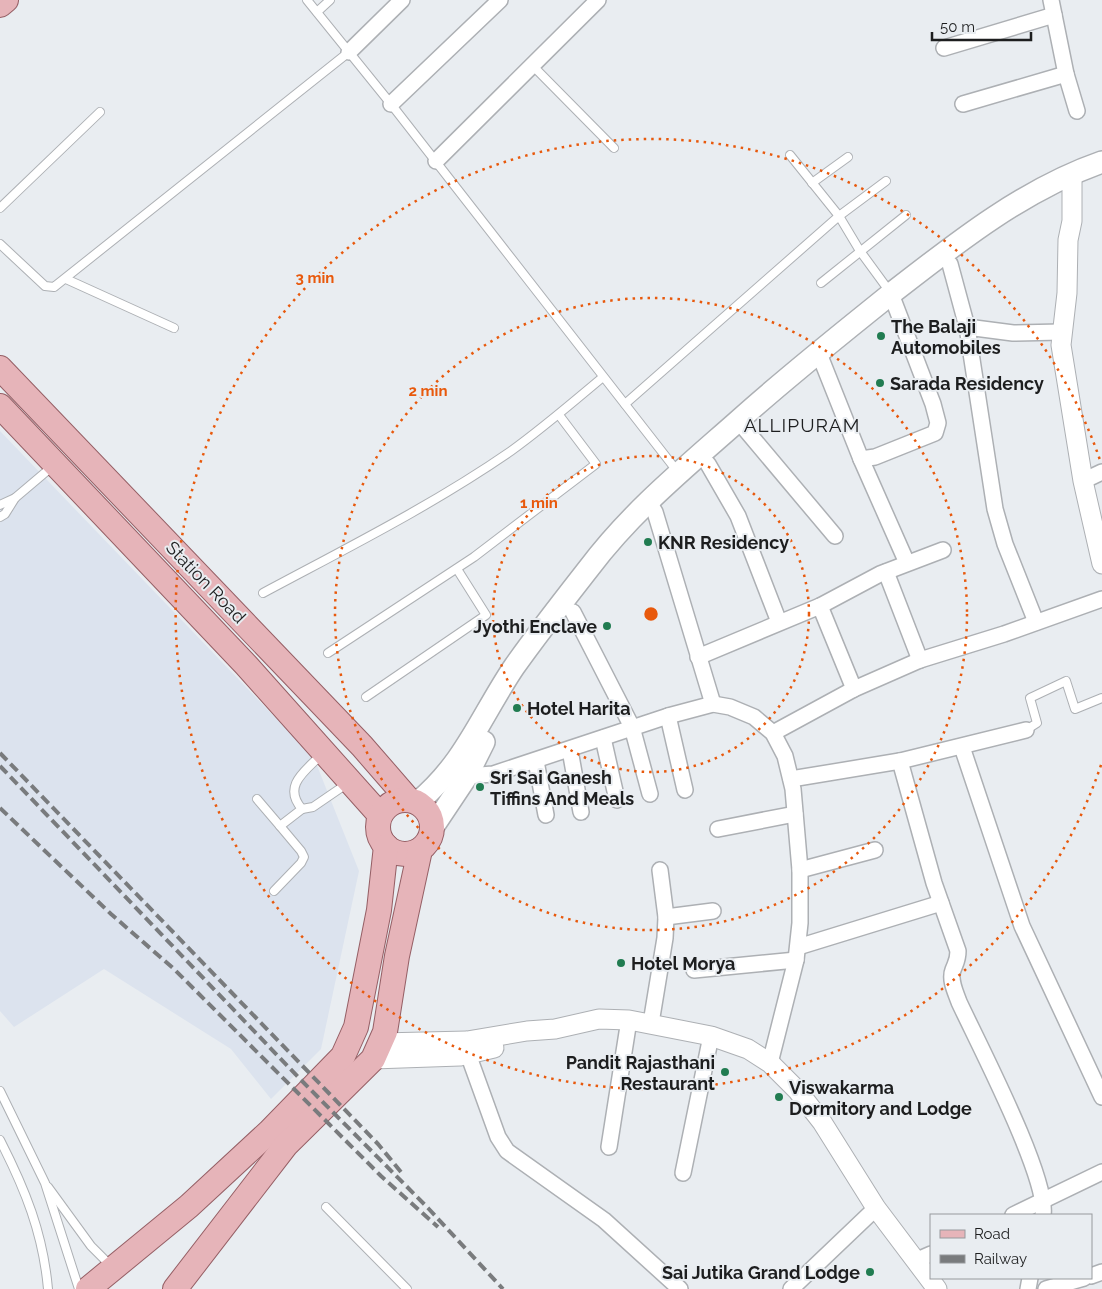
<svg xmlns="http://www.w3.org/2000/svg" width="1102" height="1289" font-family="Raleway,sans-serif">
<rect width="100%" height="100%" fill="#e9edf1"/>
<path fill="#dce3ee" d="M0,431l314,327 45,113 -38,178 -50,50 -40,-50 -127,-80 -90,58 -14,-16z"/>
<g fill="none" stroke-linecap="round" stroke-linejoin="round">
<g stroke="#adb0b4" stroke-width="10">
<g id="service">
<path d="M307,0l84,104 286,367"/>
<path d="M317,12l13,-12"/>
<path d="M532,65l82,83"/>
<path d="M790,155l49,61 21,35 30,41"/>
<path d="M812,183l36,-26"/>
<path d="M0,208l100,-96"/>
<path d="M0,244l45,42 9,1 295,-235"/>
<path d="M66,279l108,49"/>
<path d="M821,283l85,-68"/>
<path d="M625,404l214,-188 47,-35"/>
<path d="M0,505l15,-7"/>
<path d="M0,517l5,-3 10,-16 39,-33"/>
<path d="M263,593c84,-45 170,-88 248,-142 32,-23 62,-49 92,-74"/>
<path d="M328,653l146,-96 122,-93 -37,-49"/>
<path d="M366,697l120,-82 -29,-46"/>
<path d="M1026,730l11,-7 -7,-25 36,-17 9,28 27,-11"/>
<path d="M321,755c-16,16 -39,31 -19,54l11,-2 35,-24"/>
<path d="M257,799l23,27 22,-17"/>
<path d="M274,891l27,-28 3,-6 -3,-6 -21,-25"/>
<path d="M0,1091l45,92 34,106"/>
<path d="M0,1140c25,49 43,93 48,149"/>
<path d="M48,1187l43,59 21,21"/>
<path d="M326,1207l81,82"/>
</g>
</g>
<g stroke="#adb0b4" stroke-width="18">
<g id="minor">
<path d="M1051,0l15,74 11,37"/>
<path d="M944,48l110,-33"/>
<path d="M349,52l53,-52"/>
<path d="M391,104l109,-104"/>
<path d="M963,104l103,-30"/>
<path d="M436,161l162,-161"/>
<path d="M950,264l17,63 46,6 48,-1"/>
<path d="M967,327l28,182 10,35 31,78"/>
<path d="M822,361l39,98 14,-2 60,-24 3,-10 -5,-19 -42,-110"/>
<path d="M745,429l90,107"/>
<path d="M861,459l46,104"/>
<path d="M708,464l30,52 41,106"/>
<path d="M1083,481l19,-9"/>
<path d="M648,501l7,11 58,192"/>
<path d="M886,572l34,88"/>
<path d="M820,606l34,83"/>
<path d="M573,612l59,115 18,67"/>
<path d="M698,657l122,-51 60,-32 63,-24"/>
<path d="M668,716l17,74"/>
<path d="M773,733l81,-44 66,-29 84,-26 98,-35"/>
<path d="M603,738l14,62"/>
<path d="M962,747l60,179 80,171"/>
<path d="M570,750l11,62"/>
<path d="M536,761l10,54"/>
<path d="M900,761l34,122 24,68c0,9 -2,11 -5,19 -4,10 3,23 6,32 19,41 90,177 84,213"/>
<path d="M467,776l26,-2 175,-58 45,-12 17,3 24,10 19,16 12,23 8,33 7,81v53l-4,37 -26,103"/>
<path d="M791,779l109,-18 126,-31"/>
<path d="M718,829l77,-15"/>
<path d="M800,870l75,-20"/>
<path d="M666,917l47,-6"/>
<path d="M798,947l143,-44"/>
<path d="M694,970l102,-10"/>
<path d="M651,1023l14,-85 1,-21 -6,-47"/>
<path d="M468,1054l30,83 9,14 97,69 76,69"/>
<path d="M609,1147l20,-127"/>
<path d="M683,1173l28,-137"/>
<path d="M1013,1215l89,-43"/>
<path d="M915,1261l16,-7"/>
<path d="M1091,1276l11,-4"/>
<path d="M791,1289l85,-81"/>
<path d="M1028,1289l2,-11"/>
<path d="M1046,1289l38,-11"/>
</g>
</g>
<g stroke="#adb0b4" stroke-width="21">
<g id="tertiary">
<path d="M1072,174v47l-4,19 -1,53 -6,52 22,136 19,83"/>
<path d="M381,1043l86,-2 60,-10 28,-2 44,-10 30,1 82,16 37,13 22,14 27,27 25,32 54,86 61,81"/>
<path d="M373,1059l87,-3 34,-8"/>
</g>
</g>
<g stroke="#adb0b4" stroke-width="24">
<g id="secondary">
<path d="M418,802c47,-39 63,-86 96,-135 24,-34 50,-67 75,-99 42,-56 97,-101 149,-147 50,-45 102,-86 154,-128 64,-50 132,-104 210,-131"/>
<path d="M433,827l34,-51 17,-34"/>
</g>
</g>
<g stroke="#955f65" stroke-width="26">
<g id="primary">
<path d="M0,5l6,-5"/>
<path d="M0,368l362,378 46,53"/>
<path d="M0,406l246,259 134,150"/>
<circle cx="405" cy="827" r="27"/>
<path d="M88,1289l101,-83 80,-74 74,-76 13,-29 23,-117 7,-64"/>
<path d="M175,1289l111,-144 87,-86 12,-27 12,-76 23,-106"/>
</g>
</g>
<use href="#service" stroke="#fff" stroke-width="8"/>
<use href="#minor" stroke="#fff" stroke-width="15"/>
<use href="#tertiary" stroke="#fff" stroke-width="19"/>
<use href="#secondary" stroke="#fff" stroke-width="21"/>
<use href="#primary" stroke="#e6b4b9" stroke-width="24"/>
<g stroke="#797b7d" stroke-width="4" stroke-dasharray="10 5" stroke-linecap="butt">
<path d="M0,753l378,391 23,28"/>
<path d="M0,766l300,313 128,129 75,81"/>
<path d="M0,808l111,106 63,55 207,207 57,51"/>
</g>
</g>
<g fill="none" stroke="#e8590c" stroke-width="2.5" stroke-dasharray="2.5 5">
<circle cx="651" cy="614" r="158"/>
<circle cx="651" cy="614" r="316"/>
<path d="M1101 765A475 475 0 1 1 1101 463"/>
</g>
<g fill="#217c51" stroke="#e9edf1" stroke-width="2">
<circle cx="881" cy="336" r="5"/>
<circle cx="880" cy="383" r="5"/>
<circle cx="648" cy="542" r="5"/>
<circle cx="607" cy="626" r="5"/>
<circle cx="517" cy="708" r="5"/>
<circle cx="480" cy="787" r="5"/>
<circle cx="621" cy="963" r="5"/>
<circle cx="725" cy="1072" r="5"/>
<circle cx="779" cy="1097" r="5"/>
<circle cx="870" cy="1272" r="5"/>
</g>
<g text-anchor="middle" dominant-baseline="central" stroke-width="4" stroke-linejoin="round" paint-order="stroke">
<g font-size="18" font-weight="bold" fill="#1d1e1f" stroke="#e9edf1" text-anchor="start">
<text x="891" y="326">The Balaji<tspan x="891" dy="21">Automobiles</tspan></text>
<text x="890" y="383">Sarada Residency</text>
<text x="658" y="542">KNR Residency</text>
<text x="597" y="626" text-anchor="end">Jyothi Enclave</text>
<text x="527" y="708">Hotel Harita</text>
<text x="490" y="777">Sri Sai Ganesh<tspan x="490" dy="21">Tiffins And Meals</tspan></text>
<text x="631" y="963">Hotel Morya</text>
<text x="715" y="1062" text-anchor="end">Pandit Rajasthani<tspan x="715" dy="21">Restaurant</tspan></text>
<text x="789" y="1087">Viswakarma<tspan x="789" dy="21">Dormitory and Lodge</tspan></text>
<text x="860" y="1272" text-anchor="end">Sai Jutika Grand Lodge</text>
</g>
<g font-size="18" fill="#1d1e1f" stroke="#e9edf1">
<text transform="translate(206 582) rotate(46)">Station Road</text>
</g>
<g font-size="19" letter-spacing="1" fill="#1d1e1f" stroke="#e9edf1">
<text x="802" y="425">ALLIPURAM</text>
</g>
</g>
<circle cx="651" cy="614" r="8" fill="#e8590c" stroke="#e9edf1" stroke-width="2.5"/>
<g font-size="15" text-anchor="middle" font-weight="bold" fill="#e8590c" stroke="#e9edf1" stroke-width="4" stroke-linejoin="round" paint-order="stroke">
<text x="315" y="283">3 min</text>
<text x="428" y="396">2 min</text>
<text x="539" y="508">1 min</text>
</g>
<rect x="930" y="1214" width="162" height="65" fill="#e9edf1" stroke="#979a9d"/>
<rect x="940" y="1230" width="25" height="8" fill="#e6b4b9" stroke="#979a9d"/>
<text x="974" y="1239" font-size="15" fill="#1d1e1f">Road</text>
<rect x="940" y="1255" width="25" height="8" fill="#797b7d" stroke="#979a9d"/>
<text x="974" y="1264" font-size="15" fill="#1d1e1f">Railway</text>
<path d="M932 32v8h99v-8" fill="none" stroke="#1d1e1f" stroke-width="2.5"/>
<text x="940" y="32" font-size="15" fill="#1d1e1f" stroke="#e9edf1" stroke-width="4" paint-order="stroke">50 m</text>
</svg>
